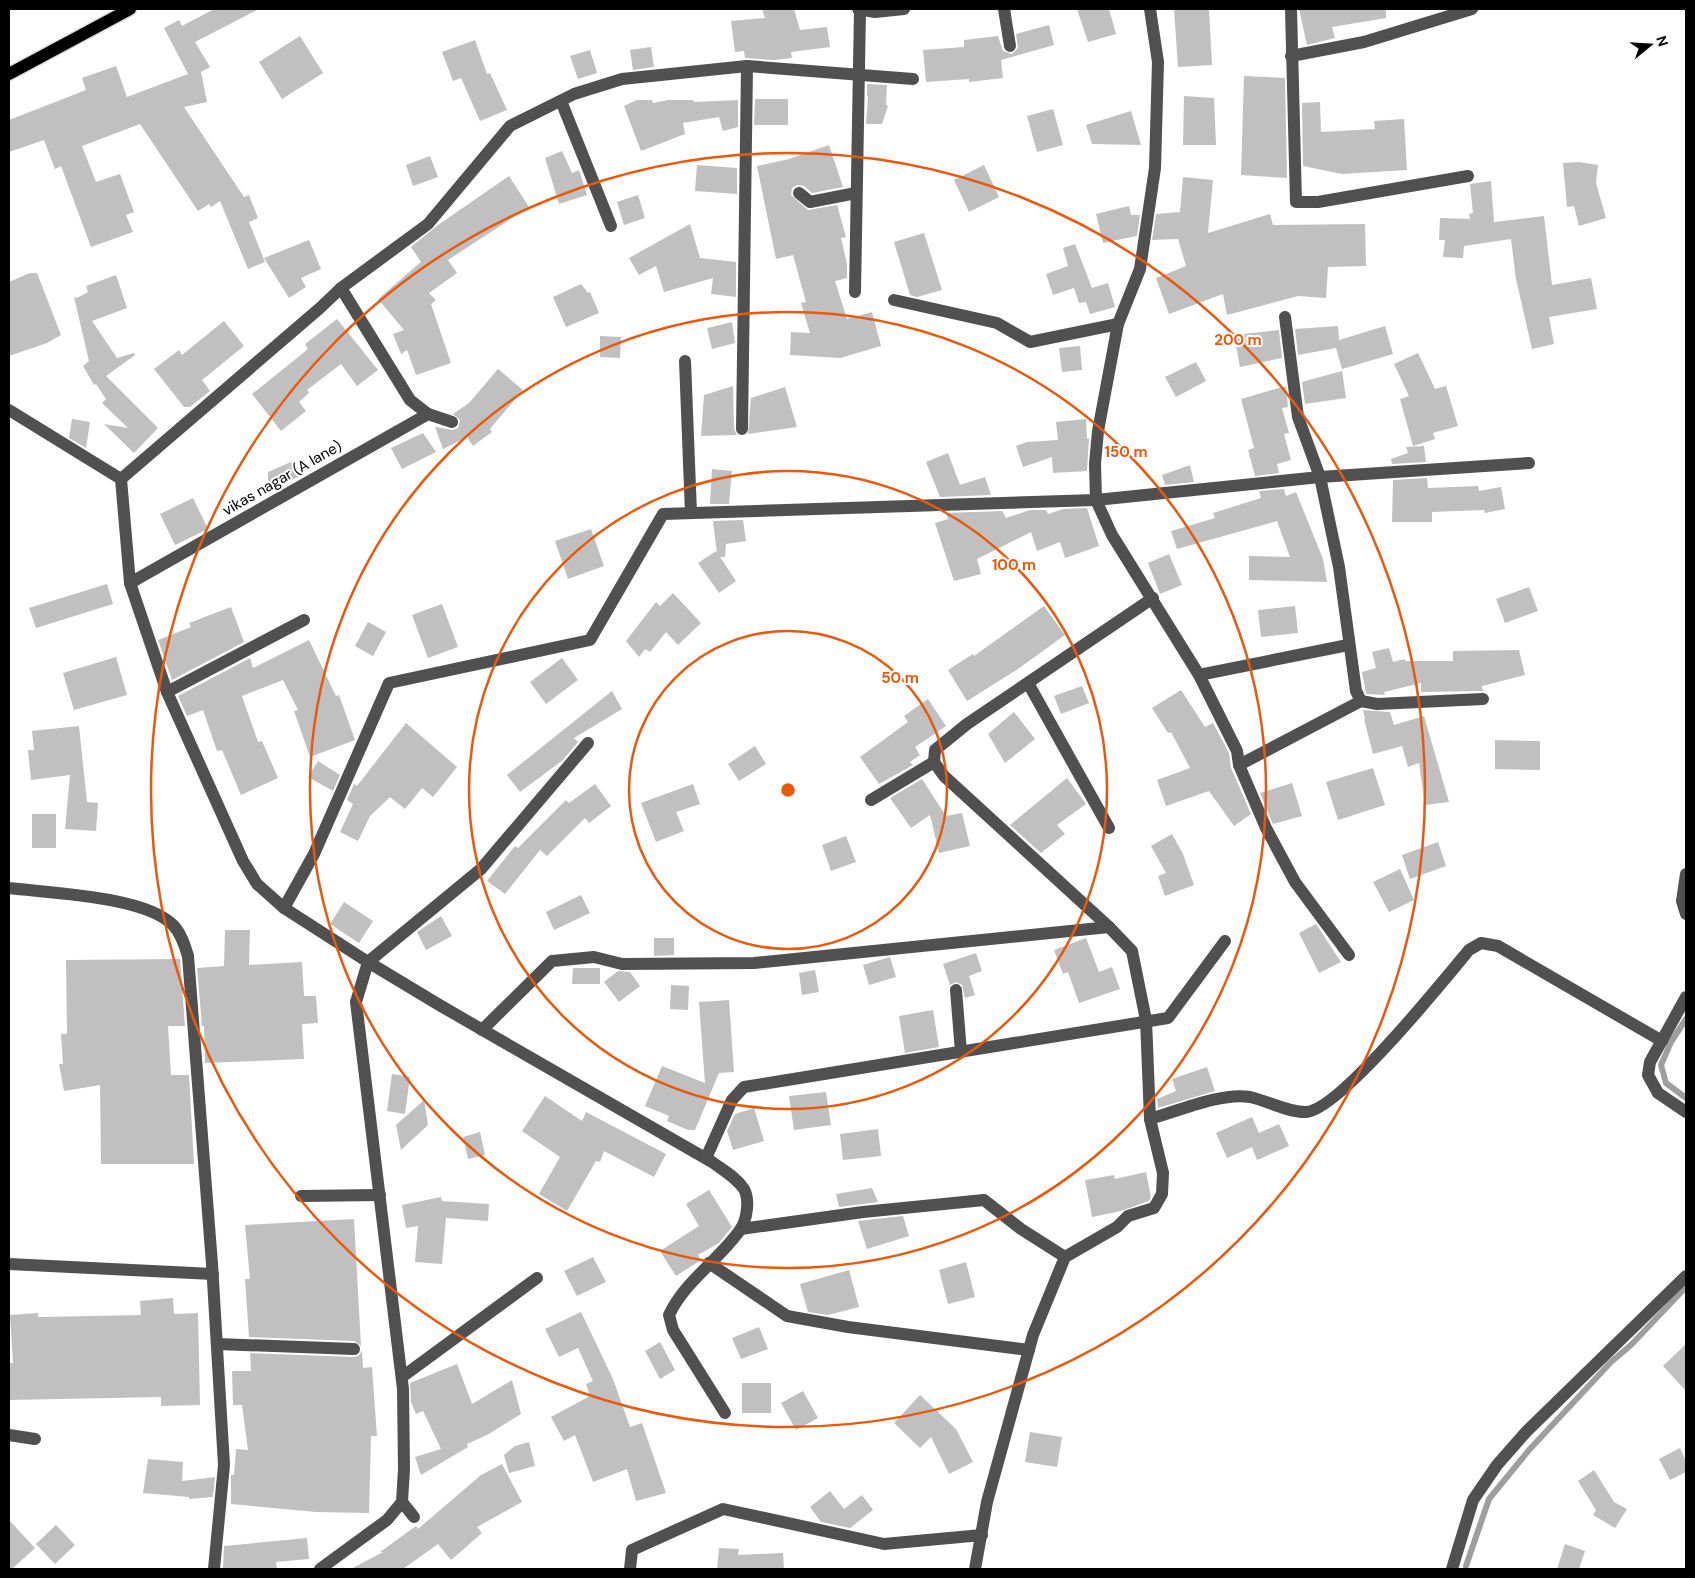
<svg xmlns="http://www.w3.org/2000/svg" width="1695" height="1578" font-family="'DM Sans',sans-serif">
<rect width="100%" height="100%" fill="#fff"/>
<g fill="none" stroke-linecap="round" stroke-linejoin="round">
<g stroke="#9e9e9e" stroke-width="6">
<path d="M1686,1019l-15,23 -10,23 5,18 20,15"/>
<path d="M1466,1566l23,-67 40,-49 82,-88 20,-17 55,-58"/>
</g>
</g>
<g fill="#c0c0c0">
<path d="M214,9h45l-64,33 15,25 -9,5 6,30 -23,5 60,90 5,-2 9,23 -9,4 16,40 -17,7 -28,-68 -9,6 -2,-3 -11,7 -58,-87 -58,22 14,36 24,-8 14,38 -8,3 7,17 -42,15 -30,-81 -6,3 -11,-29 -35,12v-32l77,-30 -4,-12 34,-12 11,31 61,-23 -24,-46 15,-8 3,6z"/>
<path d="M762,9h32l6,21 27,-3 3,20 -39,5 1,6 -18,2 -29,-2 -1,-7 -9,1 -4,-31 34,-3z"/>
<path d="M1077,9h32l7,25 -28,8z"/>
<path d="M1174,9h35l3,56 -34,2z"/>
<path d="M1299,9h87v9l-54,9 3,11 -28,7z"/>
<path d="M1049,25l5,20 -53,15 2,18 -34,4v-3l-43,3 -3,-32 41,-3v-7l34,-4 5,15 9,3 6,-6 -2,-14z"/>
<path d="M300,36l23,37 -41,26 -23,-37z"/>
<path d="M475,40l12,34 3,-1 17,37 -27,11 -19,-43 -8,3 -11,-29z"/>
<path d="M651,47l3,20 -21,3 -3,-20z"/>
<path d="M590,50l7,23 -19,6 -8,-23z"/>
<path d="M1244,76l41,2 2,100 -46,-3z"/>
<path d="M867,84l20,1 -1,20 2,1 -6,18h-16l2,-28h-1z"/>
<path d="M1184,96l30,2 2,47h-33z"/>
<path d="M755,99h33v26h-34z"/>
<path d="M637,100h15l1,3 15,-3h25l1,2 44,-2v27l-15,4 -4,-14 -36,6 2,11 -44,17 -17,-45z"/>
<path d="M1320,102l1,30 54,-3 -1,-8 30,-2 3,51 -65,4 -39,-8 -1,-63z"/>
<path d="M1053,109l10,36 -26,7 -10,-36z"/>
<path d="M1131,111l10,34 -49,-1 -6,-19z"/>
<path d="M829,145l14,42 -31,6 -8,-7 -7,-1 -5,3 -1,7 17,15 29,-5 9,32 -5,1 6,26v14l-12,3 12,38 25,-7 9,34 -41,12 -50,-3 1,-23 19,1 -9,-30 5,-1 -13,-47 -17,4 -19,-93 32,-7z"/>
<path d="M562,151l10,22 7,-3 8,25 -28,9 -14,-46z"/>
<path d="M430,156l8,21 -25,9 -7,-21z"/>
<path d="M1579,162l19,3 -2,18 10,35 -27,8 -5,-20 -7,1 -4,-44z"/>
<path d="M697,165l40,3v26l-42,-3z"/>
<path d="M984,165l15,32 -30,15 -15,-32z"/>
<path d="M509,176l20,31 -81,53 9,13 -28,20 7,7 -5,4 20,59 -35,12 -9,-25 -6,4 -8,-20 11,-4 -26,-31 43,-37 -10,-15 27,-22z"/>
<path d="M1183,177l30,3 -5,53 62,-19 3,11 92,-1 1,42 -38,1 -2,31 -28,-2 -71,19 -4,-21 -54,20 -13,-36 30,-12 -8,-27 -26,1 4,-26 24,-2z"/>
<path d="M1491,181l3,41 50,-6 8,69 39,-7 6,31 -48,8 5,27 -22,5 -16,-70 -5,-40 -47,7 -1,12 -20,-1 2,-17h-6l1,-22 30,1 -1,-5 4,-1 -3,-29z"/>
<path d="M638,195l7,23 -21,7 -7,-23z"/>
<path d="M1129,206l2,9h9l-3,21 -34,7 -7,-29z"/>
<path d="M690,224l10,34 36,4v35l-25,-3 2,-16 -49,14 -8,-26 -17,9 -10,-17z"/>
<path d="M924,233l18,57 -25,7 -7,-2 -16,-53z"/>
<path d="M309,240l12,29 -20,9 5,9 -17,11 -25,-40z"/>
<path d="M1075,244l17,44 16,-5 7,24 -25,7 -4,-12 -7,1 -5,-15 -21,7 -7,-21 22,-8 -5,-18z"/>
<path d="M30,273h7l24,62 -14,8 -38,13v-74z"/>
<path d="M116,275l11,33 -35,13 25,37 17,-5 1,2 -29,21 52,52 -24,25 -30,-29 24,4 -26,-25 4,-4 -10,-15 -2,1 -11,-19 6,-5 -15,-64 3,1 11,-6 -2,-6z"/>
<path d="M581,284l7,9 2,-1 9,21 -33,14 -13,-30z"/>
<path d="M337,319l41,51 -21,16 -16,-22 -34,26 2,3 -10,9 7,9 -25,20 -29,-37 56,-45 -3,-5z"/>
<path d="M224,321l20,25 -42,34 8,11 -20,16h-6l-30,-38 25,-19 3,5z"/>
<path d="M732,322l3,21 -23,6 -5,-21z"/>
<path d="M1338,326l1,14 46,-14 8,28 -51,15 -6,-21 -38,7 -3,-26z"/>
<path d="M1279,330l3,28 -42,9 -6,-32z"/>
<path d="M600,336l21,1 -1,21 -20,-1z"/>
<path d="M1080,346l2,24 -20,2 -3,-24z"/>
<path d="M1418,353l17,36 11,-3 12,40 -25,7 2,6 -22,7 -13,-47 9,-3 -15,-32z"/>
<path d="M1196,362l10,19 -30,16 -11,-20z"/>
<path d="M498,369l25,21 -33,39 2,3 -19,14 -6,-9 -24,12 -8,-22 18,3 5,-2 2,-8 -7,-6 16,-11z"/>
<path d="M1342,371l4,27 -41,6 -3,-22z"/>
<path d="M733,386l1,43 3,6 -36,1 3,-41z"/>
<path d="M1286,386l2,21 -6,1 7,25 -5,1 7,26 -14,4 2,9 -24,3 -7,-26 6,-2 -13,-49z"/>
<path d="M785,387l12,40 -49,7 3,-36z"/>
<path d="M72,419l18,3 -4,26 -17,-10z"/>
<path d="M1086,419l1,20 2,-1 -2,33 -34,2 -1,-16 -29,10 -7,-21 11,-4 31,-2 -2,-18z"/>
<path d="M423,433l13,19 -34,17 -11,-21z"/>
<path d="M1424,446l2,16 -34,2 -1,-5 17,-6 -2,-6z"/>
<path d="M948,453l12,32 25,-8 6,18 -51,2 -14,-35z"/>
<path d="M291,462l7,15 -25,12 -5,-10v-7z"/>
<path d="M1190,465l4,17 -29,3 -3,-10z"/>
<path d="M712,469l20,2 -3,33h-19z"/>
<path d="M1427,478l1,10 50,-2 1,5 22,-4 4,22 -20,4 -1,-3 -52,2v10h-40l1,-42z"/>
<path d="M1284,489l2,7 10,-4 27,67 4,23 -78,-2v-24l41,1 -13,-36 -100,28 -6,-18 44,-13 -2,-5 48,-15 -2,-7z"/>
<path d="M193,498l15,31 -33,16 -15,-31z"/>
<path d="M1087,508l12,38 -34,12 -5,-16 -23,9 -6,-19 -54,27 4,15 -27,7 -19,-58 13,-4 -2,-6 56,-2 4,7 24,-8h16l2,4 15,-5z"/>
<path d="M743,520l3,21 -20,3 -1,13h-5l16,24 -17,12 -21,-30 18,-12 1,2 -4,-32z"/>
<path d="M591,529l13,37 -36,13 -13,-38z"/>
<path d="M1169,554l13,31 -22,9 -12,-31z"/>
<path d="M107,584l6,20 -77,24 -7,-20z"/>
<path d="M1529,587l9,24 -33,12 -9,-24z"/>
<path d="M673,593l28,30 -23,22 -12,-13 -16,20 -5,-3 -6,8 -13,-16 30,-39 4,4z"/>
<path d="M442,604l16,43 -30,11 -16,-43z"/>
<path d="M1044,606l21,29 -47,34 -51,32 -19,-31 25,-16 1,2z"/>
<path d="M1295,606l3,27 -37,4 -3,-27z"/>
<path d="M231,607l13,35 -72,38 -14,-40 33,-13 -2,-4z"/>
<path d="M368,622l18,10 -13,24 -18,-10z"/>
<path d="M309,640l27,56 3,-1 16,45 -45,17 -16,-46 4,-1 -15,-30 -41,16 16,46 4,-1 16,37 -37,17 -19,-45 -5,1 -14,-41 -16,6 -9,-20 72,-38 3,10z"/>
<path d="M1389,648l4,14 12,-3v2h48v-10l66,-1 6,25 -43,11 1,5 -62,1v-9l-37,9 1,3 -19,-1 -4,-22 14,-4 -4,-16z"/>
<path d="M116,657l11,38 -53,15 -11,-37z"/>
<path d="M562,658l16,22 -32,24 -16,-22z"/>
<path d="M1082,686l7,17 -28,11 -7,-18z"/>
<path d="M1181,690l24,37 8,-4 16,30 2,15 20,46 -17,12 -25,-35 -43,15 -9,-26 33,-12 -19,-36 -3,1 -16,-25z"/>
<path d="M612,691l10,18 -48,29 4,4 -15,18 -43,32 -13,-17z"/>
<path d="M928,699l18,27 -31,21 5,8 -10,7 3,3 -34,19 -19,-27 48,-35 -4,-6z"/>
<path d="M1363,710l27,2 4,13 30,-9 25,86 -24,3 -6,-42 -11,4 -6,-21 -29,8 -9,-35h1z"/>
<path d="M1014,712l21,27 -30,24 -17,-29z"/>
<path d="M406,723l51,44 -24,30 -11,-9 -17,21 -15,-12 -20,19 -12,25 -18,-9 13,-28 -6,-4 7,-16 3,2z"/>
<path d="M79,726l8,76 11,1 -2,28 -31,-2 5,-54 -39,5 -3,-30h6l-2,-19z"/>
<path d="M1495,740l45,1v29l-45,-1z"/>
<path d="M755,746l11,18 -27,17 -11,-17z"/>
<path d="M318,761l22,14 -7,16 -25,-14z"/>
<path d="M1373,768l12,37 -47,15 -12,-38z"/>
<path d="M1067,778l19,26 -29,21 8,9 -24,19 -31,-28z"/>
<path d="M922,779l24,37 16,-3 8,33 -31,7 -9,-38 -19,13 -21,-30z"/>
<path d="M1292,783l10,33 -29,8 -13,-31z"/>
<path d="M595,784l16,22 -22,17 -4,-5 -38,38 -7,-6 -35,44 -18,-13 28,-35 3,2 48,-48 3,3z"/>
<path d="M693,784l7,20 -24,8 8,19 -28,11 -15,-39z"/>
<rect x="32" y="814" width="24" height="34"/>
<path d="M1172,834l11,20 11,31 -29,11 -7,-20 8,-3 -15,-27z"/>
<path d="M846,836l10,26 -25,9 -9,-26z"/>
<path d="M1438,842l8,24 -36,13 -8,-24z"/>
<path d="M1400,869l14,31 -25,12 -16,-30z"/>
<path d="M581,895l9,18 -36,17 -8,-18z"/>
<path d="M344,902l29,19 -14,22 -29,-19z"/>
<path d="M441,916l11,20 -26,14 -9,-18z"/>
<path d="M1316,924l25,38 -22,11 -20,-40z"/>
<path d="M225,930h25l-1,35 53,-3 2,34h12l2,27 -16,1 2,35 -99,4 -1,-37h-2l-5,-58 27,-2z"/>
<path d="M654,938h20v17l-20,1z"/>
<path d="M1086,938l13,34 13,-5 8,22 -41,14 -11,-31 -5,2 -9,-24z"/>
<path d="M976,953l6,18 -13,5 6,19 -10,3 -3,-13 -6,-3 -6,3 -7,-21z"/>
<path d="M890,957l6,20 -27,8 -6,-20z"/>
<path d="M180,959l5,67h-17l3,49h18l5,89h-93l-1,-79 -36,6 -5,-27h4l-2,-30h6l-1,-74z"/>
<path d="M573,968h27v16h-28z"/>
<path d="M815,970l4,22 -17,3 -3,-22z"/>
<path d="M618,971l12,1 10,14 -21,16 -15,-20z"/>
<path d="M671,985l18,1 -1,24 -18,-1z"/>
<path d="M729,1000l5,72 -15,1 -24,57h-7l-21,-9 2,-5 -24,-10 17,-40 43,17 -6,-81z"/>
<path d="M933,1010l6,37 -34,6 -6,-37z"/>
<path d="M1207,1067l8,24 -57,17 -1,-9 19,-8 -4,-12z"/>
<path d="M392,1074l18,3 -5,37 -18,-3z"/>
<path d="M826,1092l5,33 -37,5 -5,-34z"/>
<path d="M545,1096l37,25 4,-9 80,42 -12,23 -50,-26 -4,11 -4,-1 -29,50 -28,-17 21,-37 -38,-26z"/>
<path d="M424,1100l4,25 -27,25 -5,-25z"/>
<path d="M754,1108l10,33 -31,9 -6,-19 8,-17z"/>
<path d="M1252,1117l7,16 20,-9 10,22 -32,14 -5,-13 -25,11 -11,-25z"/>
<path d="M878,1129l3,27 -38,4 -3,-26z"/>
<path d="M480,1132l5,23 -17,4 -5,-22z"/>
<path d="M1146,1172l5,25 -2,4 -28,10 -29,6 -7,-37 29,-5 1,4z"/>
<path d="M872,1188l6,14 -39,5 -3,-13z"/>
<path d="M709,1190l23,37 -13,16 -21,12 3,5 -25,16 -16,-25 39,-25 -13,-22z"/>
<path d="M441,1197l1,4 47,3 -1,17 -42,-3 -4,46 -27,-2 3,-36 -12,2 -4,-23z"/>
<path d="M903,1216l6,20 -42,13 -9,-28z"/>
<path d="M354,1219l7,127 -7,-5 -105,-4 -4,-58h5l-5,-54z"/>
<path d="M593,1257l13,25 -29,14 -13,-25z"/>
<path d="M966,1262l9,35 -27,7 -9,-34z"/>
<path d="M849,1270l10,37 -31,8 -20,-3 -8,-28z"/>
<path d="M173,1298l1,16 24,-1 2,92 -39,1v-9l-152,3v-37h4l-3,-48 28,-2v4l103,-2 -1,-14z"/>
<path d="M581,1312l32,67 17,48 12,-4 24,70 -30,8 -9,-32 -34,13 -18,-47 -11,6 -13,-24 39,-21 -4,-12 7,-3 -15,-33 -19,9 -14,-28z"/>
<path d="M759,1327l9,22 -27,10 -9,-21z"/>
<path d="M660,1342l15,28 -15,9 -15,-28z"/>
<path d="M1686,1344v47l-23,-25z"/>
<path d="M362,1351l1,17 9,-1 5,69h-6l-2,77 -53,-1 -85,-8v-29h3l2,-26 12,1 -6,-45h-9l-1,-34h19l-1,-18 104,4 4,-1z"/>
<path d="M457,1364l15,40 40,-24 9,34 -34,21 -20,9 1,3 -47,28 -6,-18 26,-8 -18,-38 -7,3 -5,-12 -1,-19z"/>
<rect x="742" y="1383" width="29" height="30"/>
<path d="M803,1391l15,27 -22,12 -15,-27z"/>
<path d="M920,1395l36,34 17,33 -24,12 -18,-37 -11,11 -26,-25z"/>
<path d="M1030,1432l32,5 -5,30 -32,-5z"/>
<path d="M529,1442l6,24 -26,7 -5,-18 11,-9z"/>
<path d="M1680,1448l6,13v11l-16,8 -11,-21z"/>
<path d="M148,1459l35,3 -1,19 33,-4 -2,20 -24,2v-2l-46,-4z"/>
<path d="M502,1464l20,38 -45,25 5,6 -31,27 -13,-16 -35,25h-52l32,-17h-3l36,-26 2,3 63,-54z"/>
<path d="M1594,1470l20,32 13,7 -12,19 -22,-13 3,-5 -18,-29z"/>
<path d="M830,1491l14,18 18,-14 11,15 -23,18 -29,-6 -11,-15z"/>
<path d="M9,1520l26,28 -23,21h-3z"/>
<path d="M56,1525l19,20 -20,19 -19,-20z"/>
<path d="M307,1538l2,21 -33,3 1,7h-54l1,-23z"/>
<path d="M1565,1544l20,7 -6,18h-22z"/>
<path d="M719,1548l20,1 -1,6 45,-2 1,16h-67z"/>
</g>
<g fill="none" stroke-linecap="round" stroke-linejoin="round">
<g stroke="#dbdbdb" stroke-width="15">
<path id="major" d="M9,74l121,-65"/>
</g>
<g stroke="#505050" stroke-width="12">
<path d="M858,9l17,3 29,-3"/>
<path d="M1004,9l6,37"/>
<path d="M1150,9l8,53 -3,106 -15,101 -22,55 -20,107 -3,33 1,36 16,35 87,140 38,76 2,14 27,63 29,54 54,73"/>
<path d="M1291,9l5,193h22l150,-26"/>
<path d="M1291,56l73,-14 108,-33"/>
<path d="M561,101l50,125"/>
<path d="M799,193l11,9 46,-9"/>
<path d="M341,288l69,112 18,14"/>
<path d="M855,292l5,-282"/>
<path d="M894,300l103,23 33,19 88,-18"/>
<path d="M1285,317l13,100 22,60 19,90 17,124 5,10 16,3 106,-5"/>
<path d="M685,361l6,152"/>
<path d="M9,410l112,69 9,104 37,109 76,169 14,23 27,24 84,54 -12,40 47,387 1,80 -2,33 -15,18 -67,49"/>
<path d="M742,429l5,-363"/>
<path d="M121,479l199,-171 21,-20 87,-64 82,-98 64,-32 48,-15 125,-13 166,13"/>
<path d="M130,583l298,-169 24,8"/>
<path d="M1199,675l149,-30"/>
<path d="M1028,683l81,145"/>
<path d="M167,692l137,-72"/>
<path d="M588,743l-107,126 -113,93 73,44 271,156c11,8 24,15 32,27 6,11 3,31 -4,41 -21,30 -55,51 -71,85l4,15 52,83"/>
<path d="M1239,765l122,-64"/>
<path d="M871,800l63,-38"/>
<path d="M1686,874l-4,27 4,13"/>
<path d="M9,888c40,5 136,8 164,37 8,8 12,21 15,31l24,308 12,201 -10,104"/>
<path d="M284,908l30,-54 75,-171 201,-43 73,-126 433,-14 224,-23 209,-14"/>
<path d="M956,990l5,62"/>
<path d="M1686,997l-36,65 -2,13 10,18 28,19"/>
<path d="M482,1030l70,-69 42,-4 28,7 132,-1 355,-36"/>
<path d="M1150,1119c28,-8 72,-27 100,-22 18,4 37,15 55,15 32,1 140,-133 164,-162l12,-7 17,3 164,95"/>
<path d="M706,1158l26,-58 12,-13 424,-69 57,-77"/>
<path d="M301,1196l79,-1"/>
<path d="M741,1229l122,-17 121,-12 37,29 44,28"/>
<path d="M709,1263l78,53 61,11 181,23"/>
<path d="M9,1264l204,10"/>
<path d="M217,1344l137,5"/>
<path d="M402,1377l135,-99"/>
<path d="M9,1435l26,4"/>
<path d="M402,1502l12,15"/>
<path d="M630,1569l2,-19 91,-41 161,35 98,-9"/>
<path d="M975,1569l12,-67 46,-167 32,-78 52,-30 11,-11 26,-8 8,-14 1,-21 -13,-54 -4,-99 -14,-69 -23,-24 -165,-151 -10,-14 1,-12 32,-26 186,-126"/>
<path d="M1452,1569l21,-69 24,-35 29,-33 160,-156"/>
</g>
<use href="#major" stroke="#000" stroke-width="12"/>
</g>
<g fill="none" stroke="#e8590c" stroke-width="2.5">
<circle cx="788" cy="790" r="159"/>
<circle cx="788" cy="790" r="319"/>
<circle cx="788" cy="790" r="478"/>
<circle cx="788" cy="790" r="637"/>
</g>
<g text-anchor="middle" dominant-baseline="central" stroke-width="4" stroke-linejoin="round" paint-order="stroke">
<g font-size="15" fill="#000" stroke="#fff">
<text transform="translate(282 478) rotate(-30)">vikas nagar (A lane)</text>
</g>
</g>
<circle cx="788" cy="790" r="8" fill="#e8590c" stroke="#fff" stroke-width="2.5"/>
<g font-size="15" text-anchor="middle" font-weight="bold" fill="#e8590c" stroke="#fff" stroke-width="4" stroke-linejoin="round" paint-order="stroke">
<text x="1238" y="345">200 m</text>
<text x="1126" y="457">150 m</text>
<text x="1014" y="570">100 m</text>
<text x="900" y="683">50 m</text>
</g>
<rect width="1695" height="1578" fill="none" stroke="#000000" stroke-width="20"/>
<g transform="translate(1650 45) rotate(72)" stroke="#ffffff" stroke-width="4" paint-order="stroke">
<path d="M0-4L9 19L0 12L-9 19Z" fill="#000000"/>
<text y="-8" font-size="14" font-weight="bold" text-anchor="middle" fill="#000000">N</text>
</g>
</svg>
